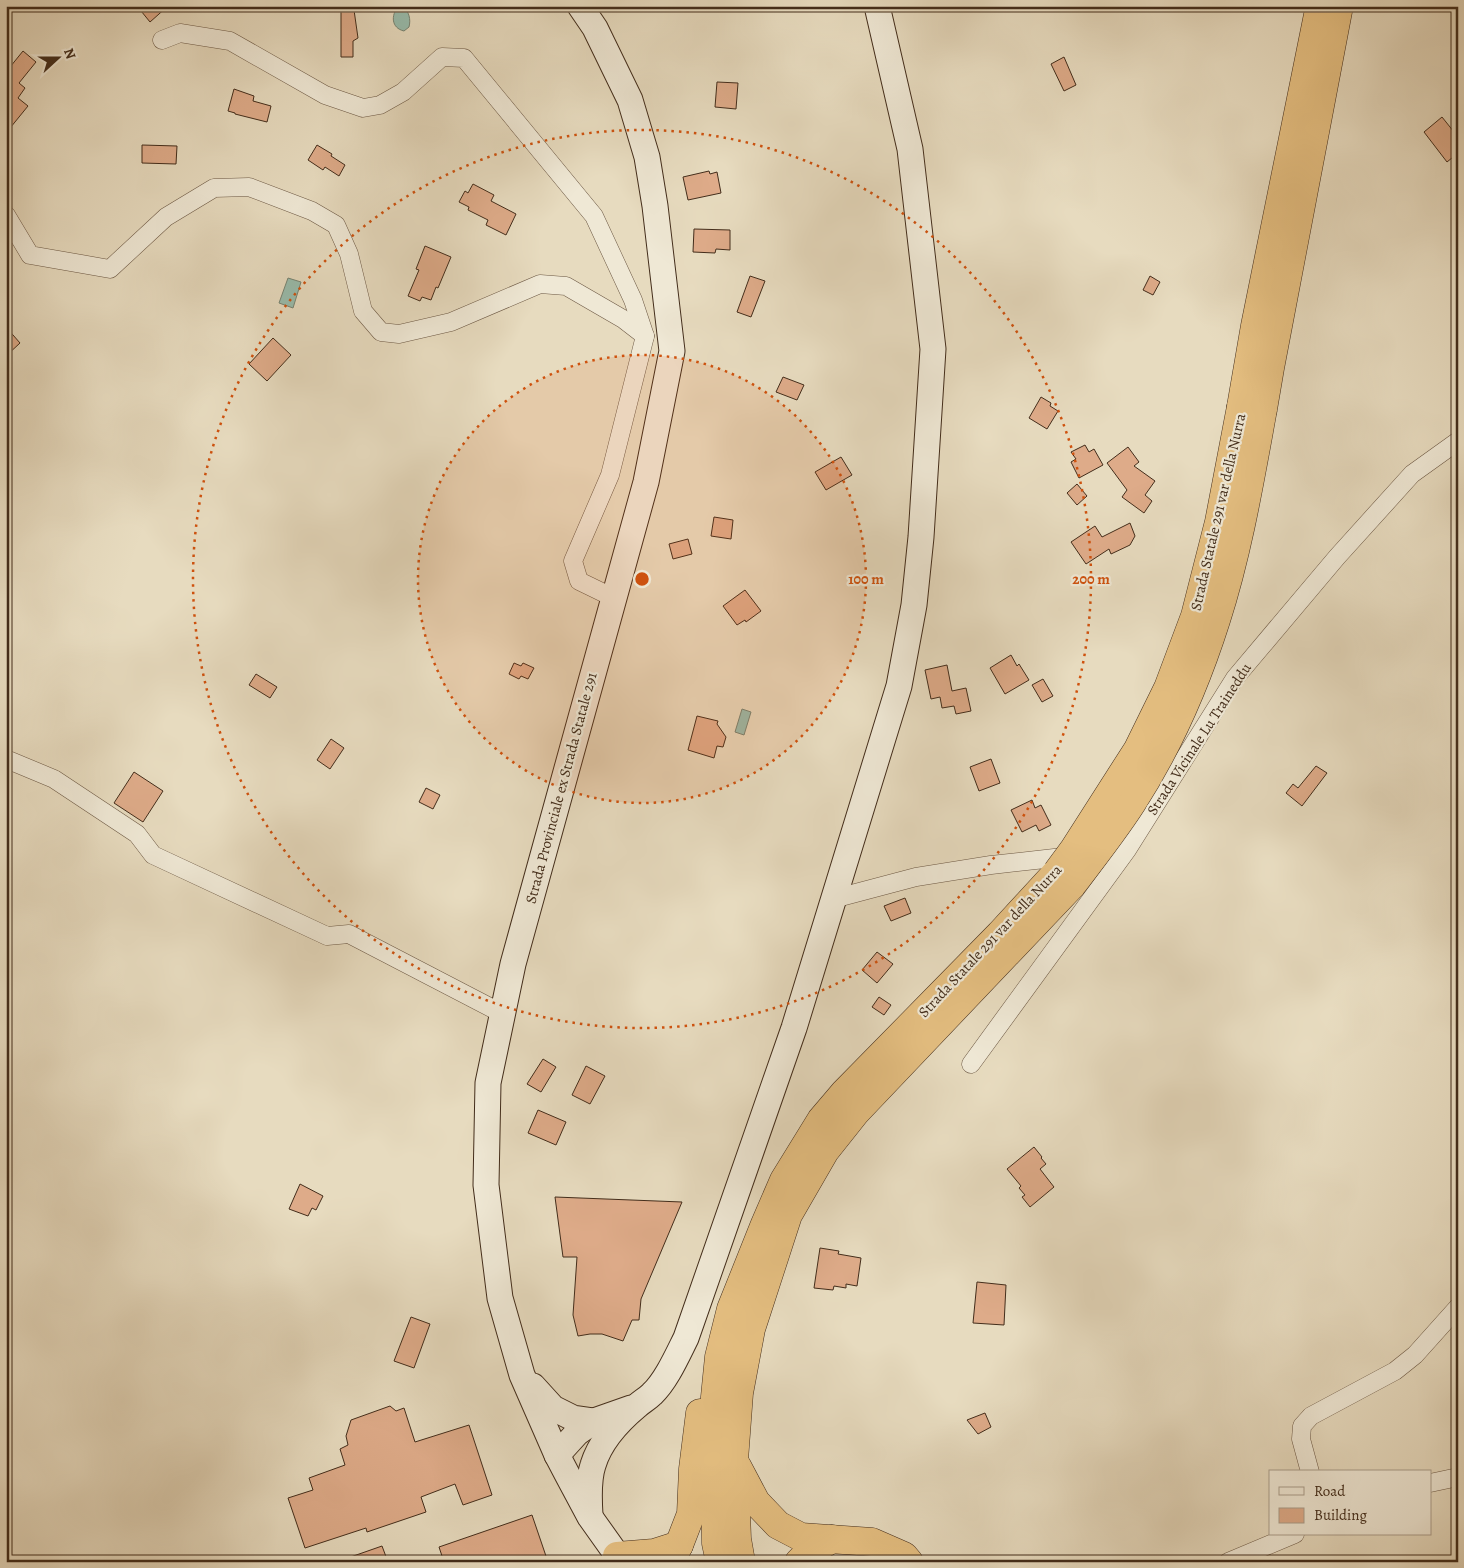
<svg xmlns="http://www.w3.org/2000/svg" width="1464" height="1568" font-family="Alegreya,serif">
<rect width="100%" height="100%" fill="#e7dbbf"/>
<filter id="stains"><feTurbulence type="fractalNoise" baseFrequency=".004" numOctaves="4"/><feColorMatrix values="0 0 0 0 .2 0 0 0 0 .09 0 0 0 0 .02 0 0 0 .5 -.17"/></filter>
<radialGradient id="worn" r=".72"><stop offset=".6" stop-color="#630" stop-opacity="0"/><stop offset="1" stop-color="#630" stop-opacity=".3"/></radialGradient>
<g fill="#98bcac" stroke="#768372">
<path d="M403,6c6,6 8,13 6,21l-5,4c-13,-3 -13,-16 -6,-24z"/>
<path d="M288,278l13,4 -8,26 -14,-5z"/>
<path d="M742,709l9,3 -7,23 -9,-3z"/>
</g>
<g fill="#deab89" stroke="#432d1b">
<path d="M137,6h31l-18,16z"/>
<path d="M341,10h13l4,28 -5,3v16h-12z"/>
<path d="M23,51l13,11 -17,21 6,5 -7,10 10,8 -22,27v-61z"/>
<path d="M1064,57l12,28 -12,6 -13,-27z"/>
<path d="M717,82l21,1 -2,26 -21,-2z"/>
<path d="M234,89l20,7 -1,5 18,5 -4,16 -32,-8v-1l-7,-2z"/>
<path d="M1442,117l16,20v16l-11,9 -23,-30z"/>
<path d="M142,145l35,1 -1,18 -34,-1z"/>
<path d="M317,145l15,9 -1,2 14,9 -6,11 -14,-9 -2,3 -15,-10z"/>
<path d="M709,171l1,3 7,-2 4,21 -33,7 -5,-23z"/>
<path d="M473,184l21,11 -3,6 25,13 -10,21 -20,-10 2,-5 -20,-10 1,-3 -10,-5 6,-11 3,2z"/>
<path d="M694,229l36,1v20l-14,-1 -1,4 -22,-1z"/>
<path d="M425,246l26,11 -13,31 -2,-1 -5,13 -9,-3 -2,4 -12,-5 11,-26 -3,-1z"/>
<path d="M750,276l15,5 -14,36 -14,-5z"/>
<path d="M1150,276l10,6 -7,13 -10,-5z"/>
<path d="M6,327l14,16 -14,13z"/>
<path d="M273,338l18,17 -24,26 -18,-17z"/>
<path d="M783,377l21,8 -7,15 -21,-8z"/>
<path d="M1041,397l10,6 -1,3 8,5 -11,18 -18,-11z"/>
<path d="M1085,445l4,7 5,-3 9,16 -24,13 -8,-16 5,-3 -5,-7z"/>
<path d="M1128,447l11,15 -5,4 21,15 -10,14 7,6 -8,12 -22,-16 5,-7 -20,-27z"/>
<path d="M841,457l11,18 -26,15 -11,-18z"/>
<path d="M1077,484l10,12 -10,9 -10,-12z"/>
<path d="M714,517l19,3 -2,19 -20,-3z"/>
<path d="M1130,523l5,13 -5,9 -19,9 -2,-5 -23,15 -15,-22 24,-16 7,11z"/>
<path d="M688,539l4,15 -19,5 -4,-15z"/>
<path d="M745,590l16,21 -15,11 -1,-2 -8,5 -14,-19z"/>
<path d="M1011,655l6,11 2,-2 10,16 -24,14 -15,-26z"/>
<path d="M514,663l7,3 2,-3 11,5 -6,11 -7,-3 -2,3 -10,-5z"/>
<path d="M947,665l5,26 14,-3 5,23 -15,3 -2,-8 -12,2 -2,-11 -9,2 -6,-29z"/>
<path d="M256,674l21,13 -7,11 -21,-13z"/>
<path d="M1043,679l10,17 -11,6 -10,-17z"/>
<path d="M697,716l21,5 -1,3 9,13 -3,10 -6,-1 -3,12 -26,-8z"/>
<path d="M331,739l13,9 -14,21 -13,-9z"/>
<path d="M991,759l9,24 -21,8 -9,-24z"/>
<path d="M1316,766l11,7 -25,33 -16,-13 7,-9 5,4z"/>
<path d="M134,772l29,19 -20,31 -29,-19z"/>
<path d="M426,788l14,7 -7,14 -14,-7z"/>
<path d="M1032,800l3,8 6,-3 10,20 -12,6 -3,-6 -14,7 -11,-22z"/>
<path d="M905,898l6,15 -20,8 -7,-15z"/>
<path d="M877,952l16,12 -16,19 -15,-13z"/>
<path d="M879,997l12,8 -7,10 -12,-8z"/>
<path d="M543,1059l13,8 -15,25 -14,-8z"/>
<path d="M586,1066l19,10 -15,28 -18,-9z"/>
<path d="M538,1110l28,12 -10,23 -28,-12z"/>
<path d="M1034,1147l8,10 -1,1 5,6 -6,5 14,18 -24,20 -8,-10 3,-2 -6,-7 2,-2 -14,-17z"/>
<path d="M300,1184l23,12 -7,14 -4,-2 -4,8 -19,-7z"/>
<path d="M555,1197l127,5 -41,97 -2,21h-7l-9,21 -21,-7h-12l-12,2 -5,-21 4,-58h-14z"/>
<path d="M820,1248l19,3 -1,3 23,4 -4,28 -11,-2v4l-12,-2 -1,4 -19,-2z"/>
<path d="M977,1282l29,3 -2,40 -31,-2z"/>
<path d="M411,1317l19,7 -16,44 -20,-7z"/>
<path d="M390,1406l6,5 8,-3 11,34 54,-17 23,70 -29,10 -8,-21 -34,13 5,15 -59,20 -1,-4 -61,20 -17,-50 25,-8 -4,-12 36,-13 -5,-16 8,-4 -2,-9 5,-16z"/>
<path d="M985,1413l6,14 -13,7 -11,-14z"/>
<path d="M532,1515l16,47h-104l-5,-15z"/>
<path d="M382,1546l6,16h-45l-1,-2z"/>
</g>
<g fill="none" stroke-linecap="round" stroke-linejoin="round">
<g stroke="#6c5844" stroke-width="19">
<g id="street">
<path d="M162,40l18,-7 50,8 95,54 38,13 17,-3 23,-13 39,-35 22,1 130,158 39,84 12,36 -35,139 -37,86 6,20 35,17"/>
<path d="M6,215l24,40 80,14 56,-52 48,-29 35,-1 63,24 24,14 13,29 14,57 18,21 18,2 52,-12 89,-38 26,2 57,33 22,17"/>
<path d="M6,759l48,20 83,55 16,21 174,81 22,-2 154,80"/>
<path d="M833,899l83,-22 75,-12 81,-9"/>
<path d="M971,1064l156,-214 108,-172 102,-121 75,-83 46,-33"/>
<path d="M1310,1472l-9,-33 1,-13 9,-10 84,-45 20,-16 43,-48"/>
<path d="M1430,1483l28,-6"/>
<path d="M1228,1562l67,-28"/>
</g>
</g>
<g stroke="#432d1b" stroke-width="27">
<g id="secondary">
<path d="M580,6l15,22 35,72 17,57 8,49 17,145 -26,131 -133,482 -25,119 -2,102 14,113 22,77 35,80 11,21 22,41 32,45"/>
<path d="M533,1386l20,22 20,10 21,3"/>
<path d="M557,1455l20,-22 17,-12 37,-13"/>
<path d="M590,1515c-1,-16 -2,-35 3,-50 7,-23 26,-44 44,-59 4,-4 10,-7 15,-12 14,-13 25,-38 34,-56l108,-310 105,-342 15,-81 7,-68 12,-188 -23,-200 -33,-143"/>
</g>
</g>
<g stroke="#432d1b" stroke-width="29">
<g id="highway">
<path d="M1241,407l14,-81 64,-316"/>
<path d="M1263,409l7,-41 69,-362"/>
<path d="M737,1466l19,36 22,23 23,12 71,5 32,14 5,6"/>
<path d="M617,1556l37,-3 25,-8"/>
<path d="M670,1562l9,-17 12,-31 2,-45 7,-56"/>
<path d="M720,1562l-4,-19 -2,-136 5,-50 12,-48 34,-85 19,-44 37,-60 23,-27 156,-159 57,-62"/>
<path d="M741,1562l-4,-23 -3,-79 5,-67 12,-64 37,-114 37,-64 31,-39 216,-227"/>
<path d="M799,1562l9,-9 24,-14"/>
</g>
</g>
<use href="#street" stroke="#efe8d5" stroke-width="18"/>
<use href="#secondary" stroke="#efe8d5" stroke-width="25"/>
<use href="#highway" stroke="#e4be80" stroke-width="28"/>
<g stroke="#432d1b" stroke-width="29" stroke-linecap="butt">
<g id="highway-bridge">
<path d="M1057,872l17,-23 64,-100 30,-61 27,-72 24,-94 22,-115"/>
<path d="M1072,885c20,-26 42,-54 60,-82 36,-56 64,-120 84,-183 22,-68 34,-140 47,-211"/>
</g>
</g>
<use href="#highway-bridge" stroke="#e4be80" stroke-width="28"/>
</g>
<circle cx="642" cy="579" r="224" fill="#cf520e" fill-opacity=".12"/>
<g fill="none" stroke="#cf520e" stroke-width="2.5" stroke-dasharray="2.5 5">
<circle cx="642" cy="579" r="224"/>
<circle cx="642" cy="579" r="449"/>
</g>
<g text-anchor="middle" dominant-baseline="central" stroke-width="4.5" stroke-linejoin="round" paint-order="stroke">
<g font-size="15" fill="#432d1b" stroke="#efe8d5">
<text transform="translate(1218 512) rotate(-77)">Strada Statale 291 var della Nurra</text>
<text transform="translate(1199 739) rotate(-57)">Strada Vicinale Lu Traineddu</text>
<text transform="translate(561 788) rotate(-75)">Strada Provinciale ex Strada Statale 291</text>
<text transform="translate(990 941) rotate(-47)">Strada Statale 291 var della Nurra</text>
</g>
</g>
<circle cx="642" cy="579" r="8" fill="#cf520e" stroke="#efe8d5" stroke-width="2.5"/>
<g font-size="15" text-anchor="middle" font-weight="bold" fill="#cf520e" stroke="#efe8d5" stroke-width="4.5" stroke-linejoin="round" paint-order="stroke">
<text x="866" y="584">100 m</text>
<text x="1091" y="584">200 m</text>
</g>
<rect width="1464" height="1568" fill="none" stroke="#e7dbbf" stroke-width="25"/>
<rect x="8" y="8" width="1449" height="1553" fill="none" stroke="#432d1b" stroke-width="2.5"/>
<rect x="12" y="12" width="1439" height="1543" fill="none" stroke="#432d1b"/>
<rect x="1269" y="1470" width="162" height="65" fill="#efe8d5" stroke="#aa9d8b"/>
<rect x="1279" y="1487" width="25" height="8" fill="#efe8d5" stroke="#aa9d8b"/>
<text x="1314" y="1496" font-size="15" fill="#432d1b">Road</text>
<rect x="1279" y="1508" width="25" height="15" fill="#deab89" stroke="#aa9d8b"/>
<text x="1314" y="1520" font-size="15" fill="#432d1b">Building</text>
<g transform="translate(58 58) rotate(69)" stroke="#efe8d5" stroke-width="4" paint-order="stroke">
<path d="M0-4L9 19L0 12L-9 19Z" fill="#432d1b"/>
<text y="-8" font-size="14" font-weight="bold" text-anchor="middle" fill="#432d1b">N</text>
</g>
<rect width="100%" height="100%" filter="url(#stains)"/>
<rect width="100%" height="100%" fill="url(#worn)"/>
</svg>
